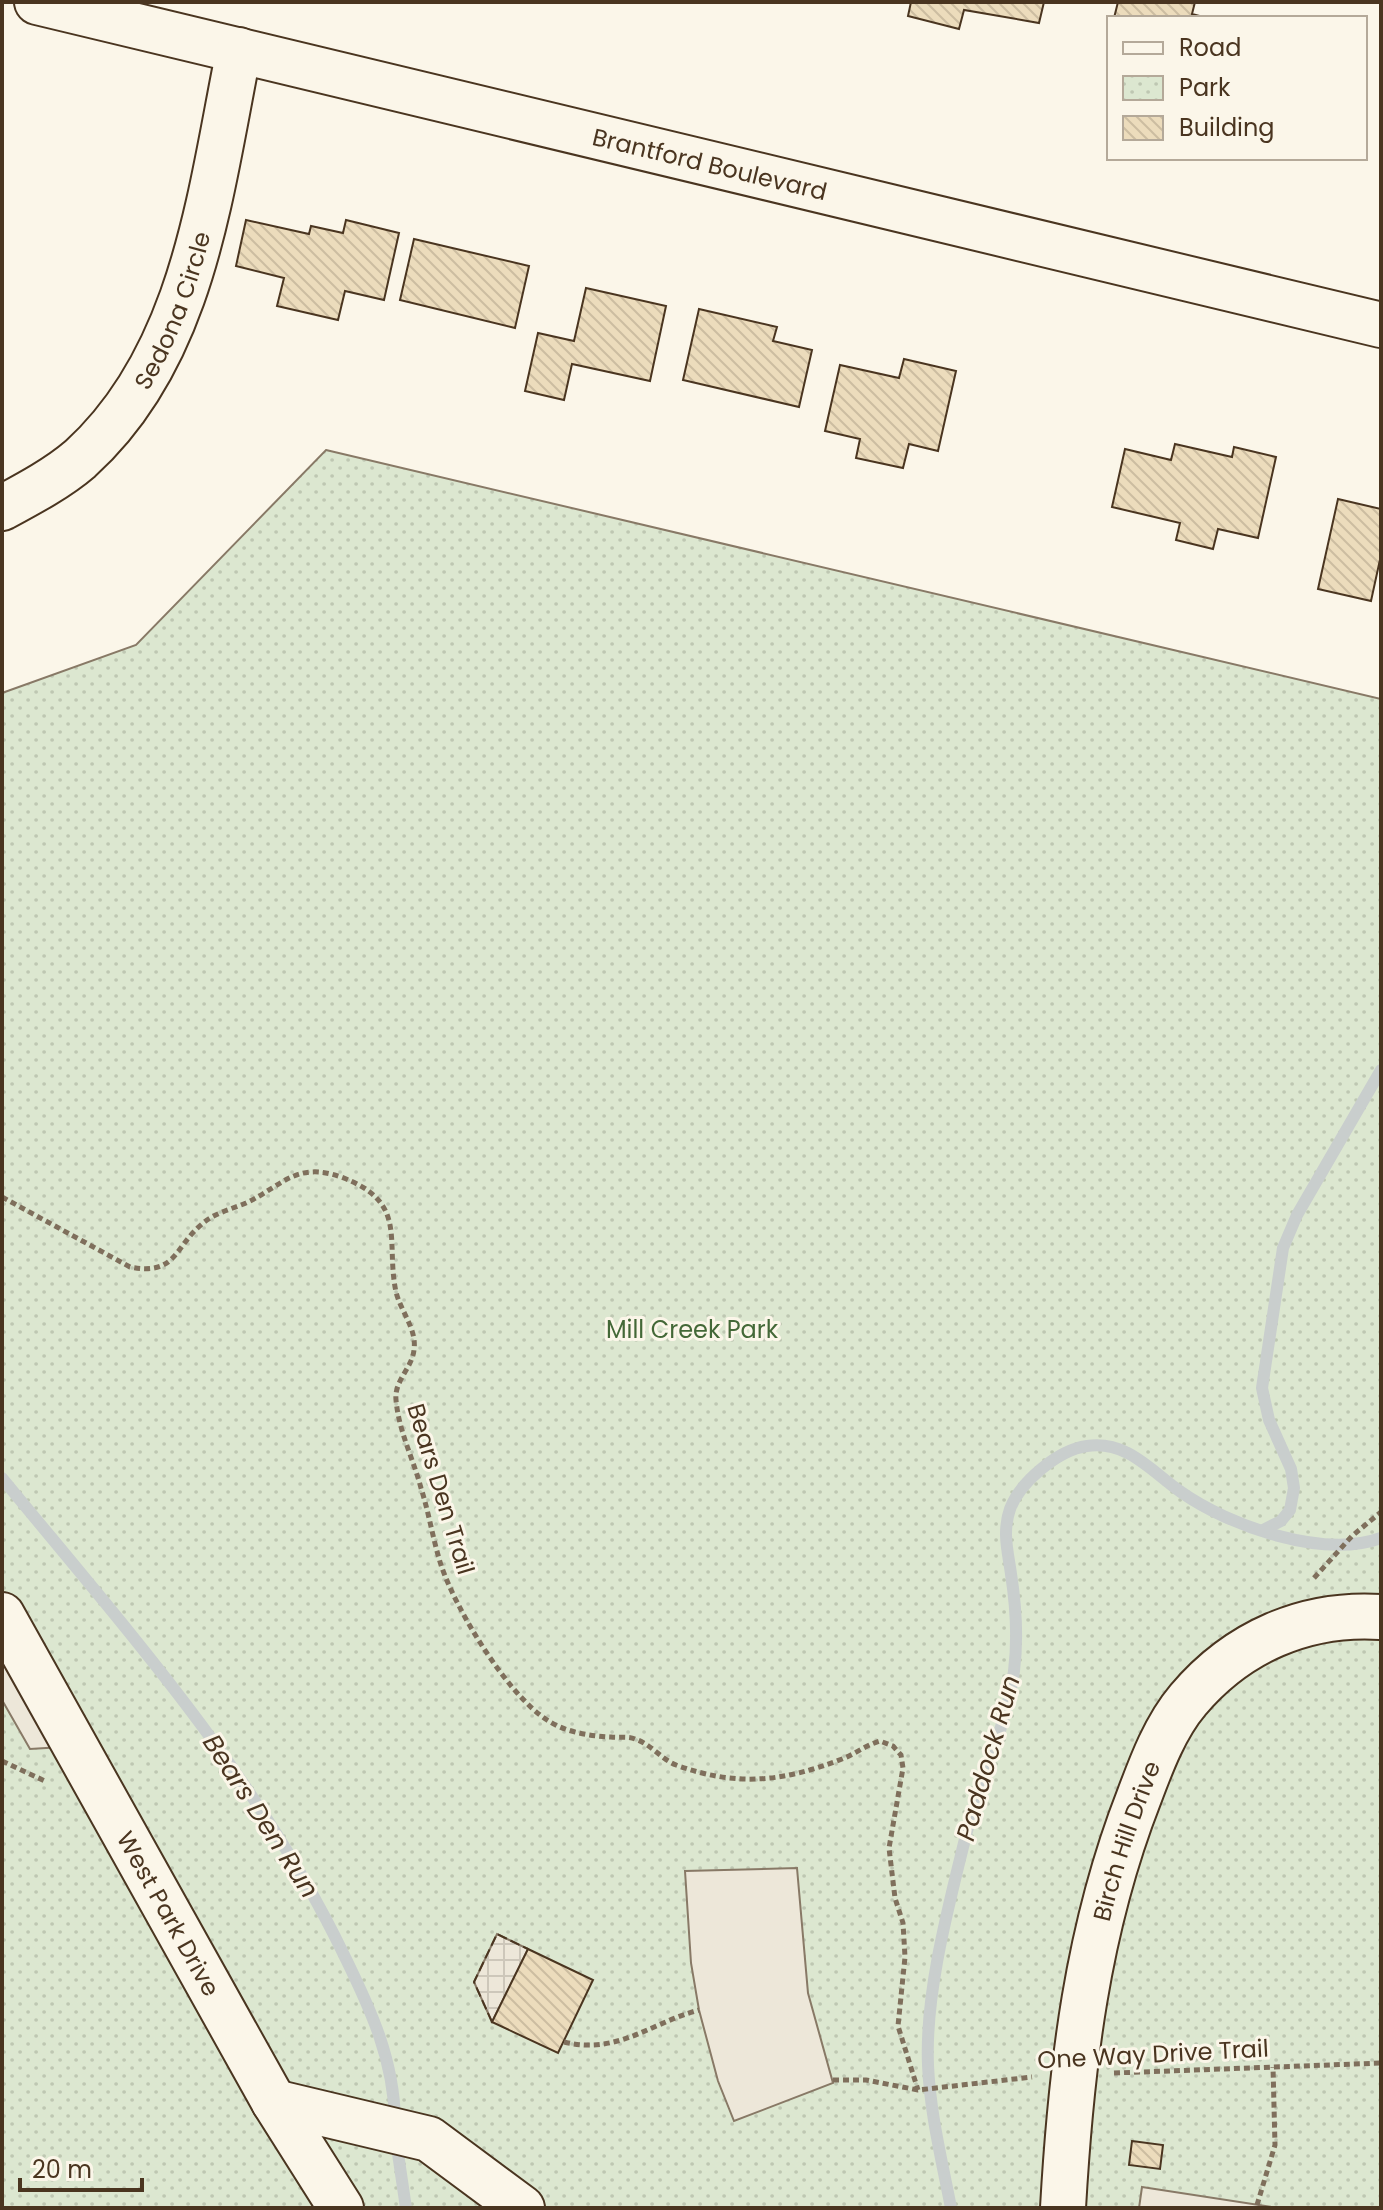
<svg xmlns="http://www.w3.org/2000/svg" width="1383" height="2210" font-family="Poppins,sans-serif">
<defs>
<pattern id="park-dots" width="8" height="8" patternUnits="userSpaceOnUse" patternTransform="scale(2)"><rect width="8" height="8" fill="#dce7d0"/><path d="M2 2h.1M6 6h.1" fill="none" stroke="#bec7b2" stroke-width="1.8" stroke-linecap="round"/></pattern>
<pattern id="plaza-grid" width="8" height="8" patternUnits="userSpaceOnUse" patternTransform="scale(2)"><rect width="8" height="8" fill="#ede7d9"/><path d="M0 4h8M4 0v8" fill="none" stroke="#cdc7ba"/></pattern>
<pattern id="building-back-hatch" width="6" height="6" patternUnits="userSpaceOnUse" patternTransform="scale(2)"><rect width="6" height="6" fill="#ecdcbc"/><path d="M-1 5l2 2M0 0l6 6M5-1l2 2" fill="none" stroke="#ccbda1"/></pattern>
</defs>
<rect width="100%" height="100%" fill="#fbf6e9"/>
<path fill="url(#park-dots)" stroke="#887966" stroke-width="2" d="M326,450l1055,249v1509h-1379v-1515l134,-48z"/>
<g fill="#ede7d9" stroke="#887966" stroke-width="2">
<path d="M2,1643l60,104 -32,2 -28,-49z"/>
<path d="M797,1868l11,125 25,90 -99,38 -16,-40 -19,-71 -8,-47 -6,-92z"/>
<path d="M1142,2187l136,21h-139z"/>
</g>
<path fill="url(#plaza-grid)" stroke="#887966" stroke-width="2" d="M497,1934l31,15 -36,73 -18,-40z"/>
<g fill="none" stroke-linecap="round" stroke-linejoin="round">
<g stroke="#c9cecd" stroke-width="12">
<path d="M2,1478c124,151 257,300 342,477 27,55 50,105 51,166"/>
<path d="M1263,1530l18,-9 9,-11 4,-22 -3,-19 -22,-49 -7,-32 21,-140 14,-33 84,-145"/>
<path d="M396,2140l10,68"/>
<path d="M951,2208c-9,-47 -21,-95 -23,-143 -3,-71 20,-157 37,-226 14,-57 41,-110 49,-168 4,-32 2,-65 -3,-97 -3,-22 -9,-42 -1,-65 10,-27 48,-59 77,-63 40,-6 64,25 94,46 48,34 142,67 200,46"/>
</g>
</g>
<g fill="url(#building-back-hatch)" stroke="#4a3520" stroke-width="2">
<path d="M911,2h133l-5,21 -75,-13 -5,19 -51,-13z"/>
<path d="M1118,2h77l-3,12 15,4h-93z"/>
<path d="M246,220l63,14 2,-8 32,7 3,-13 53,13 -15,67 -39,-9 -7,29 -61,-14 7,-28 -48,-12z"/>
<path d="M414,239l115,27 -14,62 -115,-28z"/>
<path d="M586,288l80,18 -16,75 -78,-17 -8,36 -39,-9 13,-58 36,8z"/>
<path d="M699,309l78,18 -4,14 39,9 -13,57 -116,-27z"/>
<path d="M904,359l52,12 -18,80 -29,-7 -6,24 -47,-10 4,-19 -35,-8 15,-66 59,13z"/>
<path d="M1175,444l57,13 2,-10 42,10 -18,81 -40,-9 -5,20 -37,-9 4,-17 -68,-16 13,-58 46,11z"/>
<path d="M1338,499l43,10v46l-10,46 -53,-12z"/>
<path d="M528,1949l65,31 -35,73 -66,-31z"/>
<path d="M1132,2141l31,4 -3,24 -31,-4z"/>
</g>
<g fill="none" stroke-linecap="round" stroke-linejoin="round">
<g stroke="#4a3520" stroke-width="48">
<g id="minor">
<path id="s1" d="M37,2l1344,323"/>
<path id="s2" d="M2,508c26,-14 56,-30 78,-49 114,-103 130,-266 159,-409"/>
<path id="s3" d="M2,1615l272,487 67,106"/>
<path d="M274,2102l155,37 93,69"/>
<path id="s4" d="M1063,2208c8,-141 24,-278 76,-411 12,-32 26,-70 49,-97 49,-58 117,-88 193,-83"/>
</g>
</g>
<g stroke="#7f6f5c" stroke-width="5" stroke-dasharray="6 4" stroke-linecap="butt">
<path d="M2,1197l128,70c47,9 44,-20 72,-43 12,-11 30,-15 44,-21 36,-17 50,-42 95,-26 68,25 44,63 55,115 5,20 21,37 18,58 -2,18 -20,31 -18,50 3,32 17,58 25,88 8,25 12,52 20,77 15,45 66,129 106,155 18,12 42,16 64,17 8,1 17,-1 24,2 16,5 26,20 41,26 61,22 106,17 166,-6 13,-5 24,-14 38,-18l13,5 8,9 2,13 -14,80 6,50 8,25 2,34 -7,69 20,64"/>
<path d="M1314,1578l38,-42 29,-24"/>
<path d="M2,1761l43,20"/>
<path d="M564,2042c54,13 86,-19 135,-32"/>
<path d="M1114,2073l267,-10"/>
<path d="M833,2080h33l52,10 114,-13"/>
<path d="M1257,2205l18,-60 -2,-78"/>
</g>
<use href="#minor" stroke="#fbf6e9" stroke-width="44"/>
<path stroke="#4a3520" stroke-width="2" stroke-dasharray="10 4" stroke-linecap="butt" d="M492,2022l-18,-40 23,-48 31,15"/>
</g>
<g text-anchor="middle" dominant-baseline="central" stroke-width="6" stroke-linejoin="round" paint-order="stroke">
<g font-size="24" fill="#4a3520" stroke="#fbf6e9">
<text stroke="none"><textPath href="#s1" startOffset="692">Brantford Boulevard</textPath></text>
<text stroke="none"><textPath href="#s2" startOffset="270">Sedona Circle</textPath></text>
<text transform="translate(441 1489) rotate(73)">Bears Den Trail</text>
<text stroke="none"><textPath href="#s4" startOffset="374">Birch Hill Drive</textPath></text>
<text stroke="none"><textPath href="#s3" startOffset="342">West Park Drive</textPath></text>
<text transform="translate(1153 2054) rotate(-3)">One Way Drive Trail</text>
</g>
<g font-size="24" fill="#436837" stroke="#fbf6e9">
<text x="692" y="1329">Mill Creek Park</text>
</g>
<g font-size="26" font-style="italic" fill="#4a3520" stroke="#fbf6e9">
<text transform="translate(988 1758) rotate(-74)">Paddock Run</text>
<text transform="translate(261 1816) rotate(57)">Bears Den Run</text>
</g>
</g>
<rect width="1383" height="2210" fill="none" stroke="#4a3520" stroke-width="8"/>
<rect x="1107" y="16" width="260" height="144" fill="#fbf6e9" stroke="#b4a999" stroke-width="2"/>
<rect x="1123" y="42" width="40" height="12" fill="#fbf6e9" stroke="#b4a999" stroke-width="2"/>
<text x="1179" y="56" font-size="24" fill="#4a3520">Road</text>
<rect x="1123" y="76" width="40" height="24" fill="url(#park-dots)" stroke="#b4a999" stroke-width="2"/>
<text x="1179" y="96" font-size="24" fill="#4a3520">Park</text>
<rect x="1123" y="116" width="40" height="24" fill="url(#building-back-hatch)" stroke="#b4a999" stroke-width="2"/>
<text x="1179" y="136" font-size="24" fill="#4a3520">Building</text>
<path d="M20 2178v12h122v-12" fill="none" stroke="#4a3520" stroke-width="4"/>
<text x="32" y="2178" font-size="24" fill="#4a3520" stroke="#fbf6e9" stroke-width="6" paint-order="stroke">20 m</text>
</svg>
